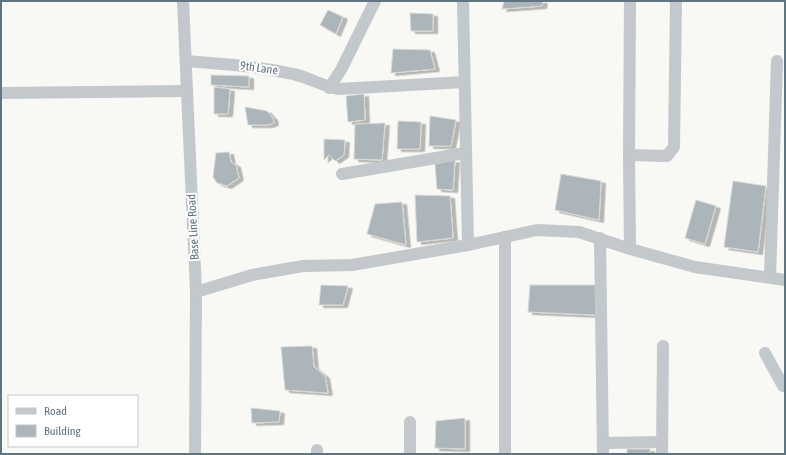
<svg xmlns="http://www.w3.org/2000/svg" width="786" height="455" font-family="'Asap Condensed',sans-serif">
<defs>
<filter id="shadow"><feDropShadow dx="4.5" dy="2.5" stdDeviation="0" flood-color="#0004"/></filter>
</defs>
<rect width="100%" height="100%" fill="#f8f8f4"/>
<g fill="#abb5ba" stroke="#d9d9d7" filter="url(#shadow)">
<path d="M504,1h39l-1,5 -40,3z"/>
<path d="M328,10l15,7 -7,17 -16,-9z"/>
<path d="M410,13l23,1v17h-22z"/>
<path d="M393,49l37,1 5,19 -44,4z"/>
<path d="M211,75l38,1v11l-38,-2z"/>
<path d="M214,87l16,2 -2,25h-14z"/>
<path d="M364,94l1,26 -17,2 -2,-26z"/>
<path d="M245,107l22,4 6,7 1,5 -6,2h-20z"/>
<path d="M430,116l26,4 -5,26h-22z"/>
<path d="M398,121l23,1 -1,27h-23z"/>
<path d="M385,123l-3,37 -28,-1 1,-35z"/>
<path d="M324,139l21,1 -1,15 -9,6 -6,-6 -5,5z"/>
<path d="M229,152l2,10 5,3 3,13 -12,8 -10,-3 -4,-6 3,-24z"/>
<path d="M455,160l-2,30 -16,-1 -2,-25z"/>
<path d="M561,174l40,7 -2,39 -44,-10z"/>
<path d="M733,181l33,5 -8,66 -34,-5z"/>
<path d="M415,195l35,1 3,42 -36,4z"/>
<path d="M696,200l20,6 -11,38 -20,-6z"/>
<path d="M402,202l4,43 -39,-11 8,-30z"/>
<path d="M321,285l27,1 -5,19h-24z"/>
<path d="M530,285h65l1,30 -68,-3z"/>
<path d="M312,346l2,21 11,9 3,17 -43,-3 -4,-43z"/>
<path d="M251,408l29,3 -1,11 -27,1z"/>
<path d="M465,418v31l-30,-1 1,-27z"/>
<rect x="627" y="449" width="23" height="5"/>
</g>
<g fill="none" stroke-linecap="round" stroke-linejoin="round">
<g stroke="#c2c8cb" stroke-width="12">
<path d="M183,1l13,291 -1,162"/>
<path d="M463,1l5,244"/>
<path d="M630,1l-1,154 1,94"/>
<path d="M186,61c35,3 71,5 107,13 16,3 30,13 46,15l125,-7"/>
<path d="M329,88l12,-18 34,-69"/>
<path d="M1,93l186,-2"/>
<path d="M629,155l38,1 7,-9 2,-146"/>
<path d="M342,174l123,-21"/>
<path d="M600,238l3,216"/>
<path d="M770,277l7,-216"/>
<path d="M196,292l56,-17 51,-9 49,-1 116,-20 69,-15 42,2 51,17 65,18 90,13"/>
<path d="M765,353l18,33h2"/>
<path d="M603,443l59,-1"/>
<path d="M317,454v-4"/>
<path d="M410,454v-32"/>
<path d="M505,454v-217"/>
<path d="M662,454l1,-108"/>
</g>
</g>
<g text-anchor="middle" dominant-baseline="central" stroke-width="4" stroke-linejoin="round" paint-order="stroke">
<g font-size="12" fill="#607582" stroke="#fff">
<text transform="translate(259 68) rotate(8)">9th Lane</text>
<text transform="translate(193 227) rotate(-93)">Base Line Road</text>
</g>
</g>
<rect width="786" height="455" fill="none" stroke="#607582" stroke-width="4"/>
<rect x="8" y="395" width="130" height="52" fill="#ffffff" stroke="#bfc8cd"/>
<rect x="16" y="408" width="20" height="6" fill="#c2c8cb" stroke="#bfc8cd"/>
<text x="44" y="415" font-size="12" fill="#607582">Road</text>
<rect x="16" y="425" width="20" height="12" fill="#abb5ba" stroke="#bfc8cd"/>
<text x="44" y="435" font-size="12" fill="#607582">Building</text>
</svg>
